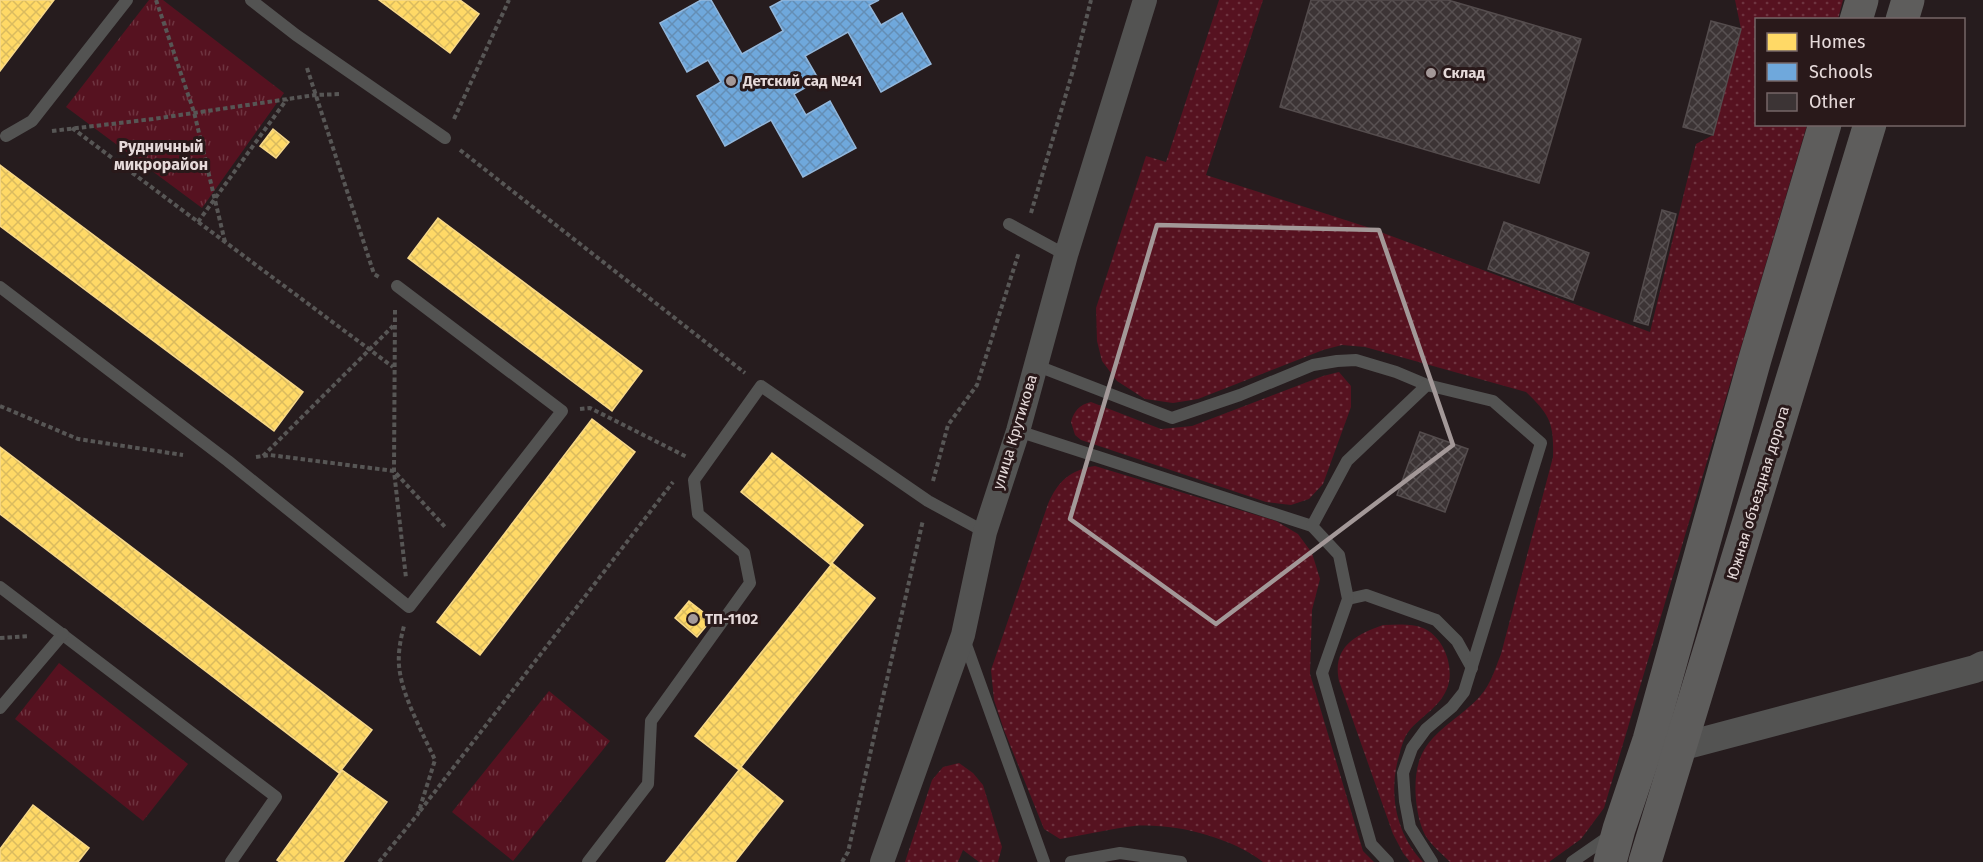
<svg xmlns="http://www.w3.org/2000/svg" width="1983" height="862" font-family="'Fira Sans',sans-serif">
<defs>
<pattern id="grass-dots" width="8" height="8" patternUnits="userSpaceOnUse" patternTransform="scale(1.5)"><rect width="8" height="8" fill="#561220"/><path d="M2 2h.1M6 6h.1" fill="none" stroke="#6e3440" stroke-width="1.8" stroke-linecap="round"/></pattern>
<pattern id="park-tufts" width="24" height="20" patternUnits="userSpaceOnUse" patternTransform="scale(1.5)"><rect width="24" height="20" fill="#561220"/><path d="M3 7l-1-3M5 7V3M7 7l1-3M15 17l-1-3M17 17v-4M19 17l1-3" fill="none" stroke="#6e3440"/></pattern>
<pattern id="homes-cross-hatch" width="8" height="8" patternUnits="userSpaceOnUse" patternTransform="scale(1.5)"><rect width="8" height="8" fill="#ffd966"/><path d="M0 0l8 8M0 8l8-8" fill="none" stroke="#dabb5f"/></pattern>
<pattern id="schools-cross-hatch" width="8" height="8" patternUnits="userSpaceOnUse" patternTransform="scale(1.5)"><rect width="8" height="8" fill="#6fa8dc"/><path d="M0 0l8 8M0 8l8-8" fill="none" stroke="#648eb5"/></pattern>
<pattern id="building-cross-hatch" width="8" height="8" patternUnits="userSpaceOnUse" patternTransform="scale(1.5)"><rect width="8" height="8" fill="#3c3435"/><path d="M0 0l8 8M0 8l8-8" fill="none" stroke="#585152"/></pattern>
</defs>
<rect width="100%" height="100%" fill="#261c1e"/>
<g fill="url(#grass-dots)">
<path d="M1219,0h44l-57,175 161,52 283,105 46,-188 17,-9 28,-106 -6,-29h108l-5,19 -82,1v104l51,1 -203,683 -23,31 -32,23h-99c-8,-8 -19,-17 -25,-27 -11,-22 -14,-64 -1,-85 14,-23 40,-35 57,-55 10,-12 14,-26 20,-41l52,-197c1,-34 -3,-42 -27,-65l-161,-45 -23,-2 -19,5 -125,49 -25,4 -28,-4 -28,-18 -15,-20 -5,-20 -1,-33 50,-152 20,6z"/>
<path d="M1339,372l12,14v21l-28,77 -14,15 -18,6 -25,-3 -185,-62 -6,-5 -4,-13c3,-11 8,-17 20,-20l70,27 31,-3 131,-50z"/>
<path d="M1095,466l181,55 22,13 14,19 8,26 -8,31 -2,64 53,177 11,11h-111c-33,-25 -88,-39 -129,-36 -25,3 -50,9 -74,13l-16,-10 -40,-99 -10,-30 -3,-30 57,-166c10,-23 22,-34 47,-38z"/>
<path d="M1383,625c13,0 28,-2 40,3 21,9 31,38 25,58 -7,21 -26,29 -39,45 -5,6 -8,17 -10,25 -11,37 -3,78 24,106h-13l-7,-9 -10,-19 -54,-153c-7,-33 15,-46 44,-56z"/>
<path d="M959,763l14,10 10,12 19,62 -4,15h-19l-16,-12 -5,12h-53l27,-82 11,-13z"/>
</g>
<g fill="url(#park-tufts)">
<path d="M149,0h14l121,93 -82,115 -136,-101z"/>
<path d="M59,663l129,101 -45,57 -128,-102z"/>
<path d="M549,691l61,50 -97,120 -61,-49z"/>
</g>
<g fill="url(#homes-cross-hatch)" stroke="#f8d989" stroke-width="1.5">
<path d="M0,0h54l-54,71z"/>
<path d="M379,0h81l19,14 -29,39z"/>
<path d="M273,129l16,13 -13,16 -16,-12z"/>
<path d="M0,165l303,227 -29,39 -274,-205z"/>
<path d="M438,218l204,153 -30,40 -204,-153z"/>
<path d="M592,419l43,33 -155,203 -43,-33z"/>
<path d="M0,447l372,283 -33,43 -339,-259z"/>
<path d="M772,453l91,72 -31,38 43,35 -134,169 42,34 -48,61h-69l73,-92 -44,-34 136,-171 -90,-73z"/>
<path d="M689,601l23,18 -15,18 -22,-19z"/>
<path d="M342,770l45,32 -44,60h-63l-3,-2z"/>
<path d="M33,805l56,43 -11,14h-78v-13z"/>
</g>
<path fill="url(#schools-cross-hatch)" stroke="#93b7db" stroke-width="1.5" d="M701,0h10l31,54 41,-23 -13,-24 13,-7h96l-10,5 12,20 21,-12 29,51 -50,28 -33,-60 -43,24 14,24 -25,14 12,21 24,-14 26,47 -53,29 -32,-57 -46,26 -28,-50 24,-14 -13,-22 -21,12 -27,-49z"/>
<g fill="url(#building-cross-hatch)" stroke="#544c4d" stroke-width="1.5">
<path d="M1311,0h137l133,39 -42,144 -259,-76z"/>
<path d="M1711,21l30,8 -28,106 -30,-8z"/>
<path d="M1662,210l14,4 -28,111 -14,-4z"/>
<path d="M1504,222l85,31 -16,47 -85,-31z"/>
<path d="M1420,432l48,17 -23,63 -48,-17z"/>
</g>
<g fill="none" stroke-linecap="round" stroke-linejoin="round">
<g stroke="#575655" stroke-width="4" stroke-dasharray="4.5 3" stroke-linecap="butt">
<path d="M156,0l38,112 31,130"/>
<path d="M307,68l67,206 5,3"/>
<path d="M454,119l55,-119"/>
<path d="M72,128l321,239"/>
<path d="M52,131l101,-12 162,-24 27,-1"/>
<path d="M460,150l285,223"/>
<path d="M1031,213l43,-146 17,-67"/>
<path d="M198,222l89,-123"/>
<path d="M395,310l-1,161 12,107"/>
<path d="M0,406l78,33 105,16"/>
<path d="M580,409l10,-1 97,49"/>
<path d="M263,456l130,-130"/>
<path d="M256,457l14,-2 124,16 51,56"/>
<path d="M933,481l15,-56 29,-40 42,-133"/>
<path d="M0,638l29,-2"/>
<path d="M420,811l253,-329"/>
<path d="M379,862l39,-48 17,-54c-11,-24 -31,-61 -35,-87 -3,-16 0,-32 4,-47"/>
<path d="M842,862l6,-10 75,-332"/>
</g>
<g stroke="#535352" stroke-width="12">
<path d="M251,0l45,35 149,103"/>
<path d="M6,136l26,-15 95,-121"/>
<path d="M1009,224l57,31"/>
<path d="M0,287l228,174 181,146 153,-196 -165,-125"/>
<path d="M1035,365l137,53 68,-23 73,-30 24,-4 19,-1 40,12 31,13"/>
<path d="M1018,431l294,95"/>
<path d="M0,587l276,210 -45,65"/>
<path d="M1348,599l18,-4 70,25 21,21 15,27"/>
<path d="M964,639l80,223"/>
<path d="M0,708l63,-74"/>
<path d="M588,862l60,-78 3,-63 99,-138 -6,-30 -46,-39 -4,-34 67,-94 167,115 57,31"/>
<path d="M1071,862l49,-9 61,9"/>
<path d="M1388,862l-17,-18 -49,-171 26,-74 -9,-44 -27,-29 35,-65 80,-76 66,16 48,42 -77,249 -12,15 -26,22 -14,19 -9,25 2,28 5,26 22,35"/>
<path d="M1572,862l39,-27"/>
</g>
<path stroke="#535352" stroke-width="24" d="M882,862l81,-227 22,-103 33,-101 48,-176 79,-255"/>
<path stroke="#535352" stroke-width="28" d="M1661,742l19,5 295,-78 8,-4"/>
<g stroke="#5e5d5c" stroke-width="33">
<path d="M1856,20l6,-20"/>
<path d="M1902,20l6,-20"/>
<path d="M1610,862l9,-33 30,-89 106,-381 70,-235"/>
<path d="M1645,862l225,-738"/>
</g>
</g>
<path fill="none" stroke="#a39898" stroke-width="4.5" stroke-linejoin="round" d="M1157,225l222,5 74,215 -237,179 -146,-105z"/>
<g fill="#a39898" stroke="#29191a" stroke-width="2">
<circle cx="1431" cy="73" r="6"/>
<circle cx="731" cy="81" r="6"/>
<circle cx="693" cy="619" r="6"/>
</g>
<g text-anchor="middle" dominant-baseline="central" stroke-width="6" stroke-linejoin="round" paint-order="stroke">
<g font-size="15" font-weight="bold" fill="#e6dada" stroke="#29191a" text-anchor="start">
<text x="1443" y="73">Склад</text>
<text x="743" y="81">Детский сад №41</text>
<text x="705" y="619">ТП-1102</text>
</g>
<g font-size="15" fill="#e6dada" stroke="#29191a">
<text transform="translate(1015 432) rotate(-73)">улица Крутикова</text>
<text transform="translate(1758 493) rotate(-73)">Южная объездная дорога</text>
</g>
<g font-size="16" font-weight="bold" fill="#e6dada" stroke="#29191a">
<text x="161" y="146">Рудничный<tspan x="161" dy="18">микрорайон</tspan></text>
</g>
</g>
<rect x="1755" y="18" width="210" height="108" fill="#29191a" stroke="#756667" stroke-width="1.5"/>
<rect x="1767" y="33" width="30" height="18" fill="#ffd966" stroke="#756667" stroke-width="1.5"/>
<text x="1809" y="48" font-size="18" fill="#e6dada">Homes</text>
<rect x="1767" y="63" width="30" height="18" fill="#6fa8dc" stroke="#756667" stroke-width="1.5"/>
<text x="1809" y="78" font-size="18" fill="#e6dada">Schools</text>
<rect x="1767" y="93" width="30" height="18" fill="#3c3435" stroke="#756667" stroke-width="1.5"/>
<text x="1809" y="108" font-size="18" fill="#e6dada">Other</text>
</svg>
